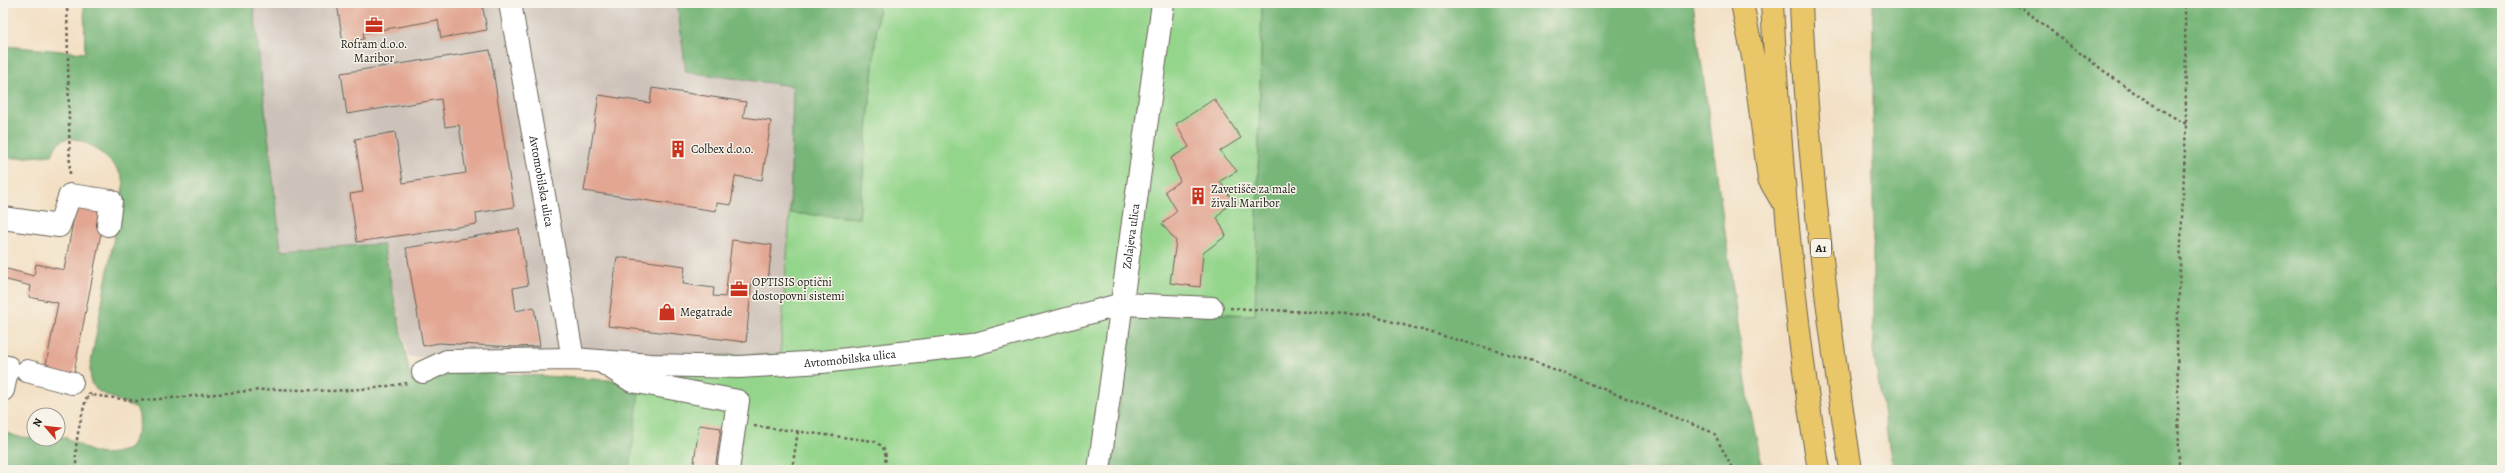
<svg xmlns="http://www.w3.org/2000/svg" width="2505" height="473" font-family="Alegreya,serif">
<rect width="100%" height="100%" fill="#f7f3e8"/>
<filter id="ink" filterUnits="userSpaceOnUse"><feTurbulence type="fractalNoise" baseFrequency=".025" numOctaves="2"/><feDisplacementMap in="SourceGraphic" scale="8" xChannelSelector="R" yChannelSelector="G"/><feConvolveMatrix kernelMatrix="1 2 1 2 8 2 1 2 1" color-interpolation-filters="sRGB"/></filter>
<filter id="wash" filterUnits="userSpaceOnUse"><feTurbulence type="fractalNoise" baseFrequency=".012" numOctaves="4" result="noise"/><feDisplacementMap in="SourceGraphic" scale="16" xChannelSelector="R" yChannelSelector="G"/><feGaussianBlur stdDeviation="0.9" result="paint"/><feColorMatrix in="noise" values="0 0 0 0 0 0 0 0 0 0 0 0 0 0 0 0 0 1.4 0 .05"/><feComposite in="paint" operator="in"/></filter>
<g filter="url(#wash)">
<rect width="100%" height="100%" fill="#f3e0c4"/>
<path fill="#cdc2b9" d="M253,3h424l9,69 107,14 -3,127 -10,142 -372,2 -25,-113 -102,6z"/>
<g fill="#94d58c" stroke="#587854">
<path d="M879,3h383l-7,312 -122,-4 -22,159h-481l10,-114 140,-1 10,-142 69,5z"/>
<path d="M381,462l32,1 13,7h-60z"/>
</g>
<g fill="#77b678" stroke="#4a694a">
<path d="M84,3h169l28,247 102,-6 28,137 55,-10 174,11 -10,88h-204c-20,-11 -40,-11 -60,0h-363v-38l16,5 39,2v-4c34,11 30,27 71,14 8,-14 14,-24 8,-40l-39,-18 -7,-8 -1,-15 34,-186c-5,-18 -46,-55 -64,-40 -4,2 -6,9 -8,13l-38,3 -11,-1v-111l82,7z"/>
<path d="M677,3h202l-20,215 -69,-5 3,-127 -107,-14z"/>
<path d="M1262,3h431l56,401 14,66h-652l22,-159 122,4z"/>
<path d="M1873,3h629v467h-609l-20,-120z"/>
</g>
<g id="blocks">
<g fill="#e2a692">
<path d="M337,3h145l5,27 -46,8 -3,-18 -75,13 1,6 -21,4z"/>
<path d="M490,50l24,157 -38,6 1,11 -120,18 -7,-48 13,-2 -8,-53 40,-7 8,51 63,-10 -7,-48 -14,2 -4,-28 -94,15 -6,-41z"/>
<path d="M652,88l94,14 -3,15 28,4 -9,59 -27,-4 -4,29 -14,-2 -1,8 -132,-20 15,-96 51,8z"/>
<path d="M1214,99l27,39 -21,13 17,20 -17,10 12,19 -15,17 9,19 -23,17 -3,34 -30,-4 6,-42 -14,-17 15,-13 -12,-20 15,-10 -9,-23 18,-11 -13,-23z"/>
<path d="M77,201l29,6 -33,170 -28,-7 13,-67 -29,-6 2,-11 -28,-7v-11l31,8 2,-12 28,6z"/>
<path d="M519,229l9,56 -15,3 3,23 18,-4 6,39 -25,1 -76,-4 -16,3 -17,-98z"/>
<path d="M732,240l40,5 -4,36 -16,-2 -6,63 -138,-16 9,-69 68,9 -2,18 31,4 -1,8 12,1z"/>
<path d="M699,425l22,3 -6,42h-22z"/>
</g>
</g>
</g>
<g filter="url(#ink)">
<use href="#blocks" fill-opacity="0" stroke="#676157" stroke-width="1"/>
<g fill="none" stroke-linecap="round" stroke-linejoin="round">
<g stroke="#676157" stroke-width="24">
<g id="minor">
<path id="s1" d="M510,3l63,356"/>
<path d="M3,218l56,8 11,-31 41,6 -3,24"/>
<path d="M602,362l30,19 106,20 -10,69"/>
<path d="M3,366l5,1 -5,23"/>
<path d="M27,371l45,12"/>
<path id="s2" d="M423,372l24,-11 126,-2 78,6 88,2 83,-5 149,-17 151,-41 90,4"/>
<path id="s3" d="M1099,470l64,-467"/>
</g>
</g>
<g stroke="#676157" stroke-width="24">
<g id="highway">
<path d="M1742,3l12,59 15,117 11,19"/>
<path d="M1772,3c8,156 21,313 47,467"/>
<path d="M1801,3c6,156 26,313 50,467"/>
</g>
</g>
<g stroke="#676157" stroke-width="2.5" stroke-dasharray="3 3" stroke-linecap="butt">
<path d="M67,3l3,174"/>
<path d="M2011,3l11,5c53,41 105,84 164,116"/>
<path d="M1230,308l138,7 165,46 181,72 19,37"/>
<path d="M88,393l4,2 45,6 135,-12 60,2 44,-3 31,-5"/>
<path d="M754,426l120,15 9,6 3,9 -2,14"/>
<path d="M77,470c-4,-24 3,-47 9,-71l6,-4"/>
<path d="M792,470l6,-39"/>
<path d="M2177,470l2,-8 -2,-125 9,-213 -1,-121"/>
</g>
<use href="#minor" stroke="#fff" stroke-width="22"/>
<use href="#highway" stroke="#e9c769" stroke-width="22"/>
</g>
</g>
<defs>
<g id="office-bare" transform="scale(1.38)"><path d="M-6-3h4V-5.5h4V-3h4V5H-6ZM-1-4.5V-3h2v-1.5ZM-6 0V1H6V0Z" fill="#c8321e" stroke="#f7f3e8" stroke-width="2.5" paint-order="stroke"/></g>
<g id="building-bare" transform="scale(1.38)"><path d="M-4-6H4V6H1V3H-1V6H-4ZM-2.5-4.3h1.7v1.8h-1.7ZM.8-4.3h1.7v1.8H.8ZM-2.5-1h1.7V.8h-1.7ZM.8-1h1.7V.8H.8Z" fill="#c8321e" stroke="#f7f3e8" stroke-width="2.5" paint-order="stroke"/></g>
<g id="shop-bare" transform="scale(1.38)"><path d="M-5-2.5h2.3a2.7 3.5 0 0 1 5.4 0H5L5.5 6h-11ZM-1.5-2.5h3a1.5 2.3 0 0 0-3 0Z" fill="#c8321e" stroke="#f7f3e8" stroke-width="2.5" paint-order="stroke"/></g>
</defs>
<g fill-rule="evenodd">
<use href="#office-bare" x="374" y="25"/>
<use href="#building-bare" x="678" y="149"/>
<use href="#building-bare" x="1198" y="196"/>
<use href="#office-bare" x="739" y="289"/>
<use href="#shop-bare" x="667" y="312"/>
</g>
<g text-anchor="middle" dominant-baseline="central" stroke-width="3" stroke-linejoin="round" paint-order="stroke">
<rect fill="#f7f3e8" stroke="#5e5c59" stroke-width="1" x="1811" y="239" width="20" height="18" rx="3"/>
<g font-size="11" font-weight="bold" fill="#1c1c1c">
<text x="1821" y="248">A1</text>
</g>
<g font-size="12" fill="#1c1c1c" stroke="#f7f3e8" text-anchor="start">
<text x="374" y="44" text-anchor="middle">Rofram d.o.o.<tspan x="374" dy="14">Maribor</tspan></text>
<text x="691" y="149">Colbex d.o.o.</text>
<text x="1211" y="189">Zavetišče za male<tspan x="1211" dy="14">živali Maribor</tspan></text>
<text x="752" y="282">OPTISIS optični<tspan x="752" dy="14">dostopovni sistemi</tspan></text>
<text x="680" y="312">Megatrade</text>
</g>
<g font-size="12" fill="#1c1c1c" stroke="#f7f3e8">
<text stroke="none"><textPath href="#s1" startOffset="181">Avtomobilska ulica</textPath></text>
<text stroke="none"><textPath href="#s3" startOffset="236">Zolajeva ulica</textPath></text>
<text stroke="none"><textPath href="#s2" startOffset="430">Avtomobilska ulica</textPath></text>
</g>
</g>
<rect width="2505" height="473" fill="none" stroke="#f7f3e8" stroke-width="16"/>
<g transform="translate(46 427) rotate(298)"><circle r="19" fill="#f7f3e8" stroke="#9f9d96"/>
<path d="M0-3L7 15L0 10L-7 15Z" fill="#c8321e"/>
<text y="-6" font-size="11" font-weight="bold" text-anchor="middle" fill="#1c1c1c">N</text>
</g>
</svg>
